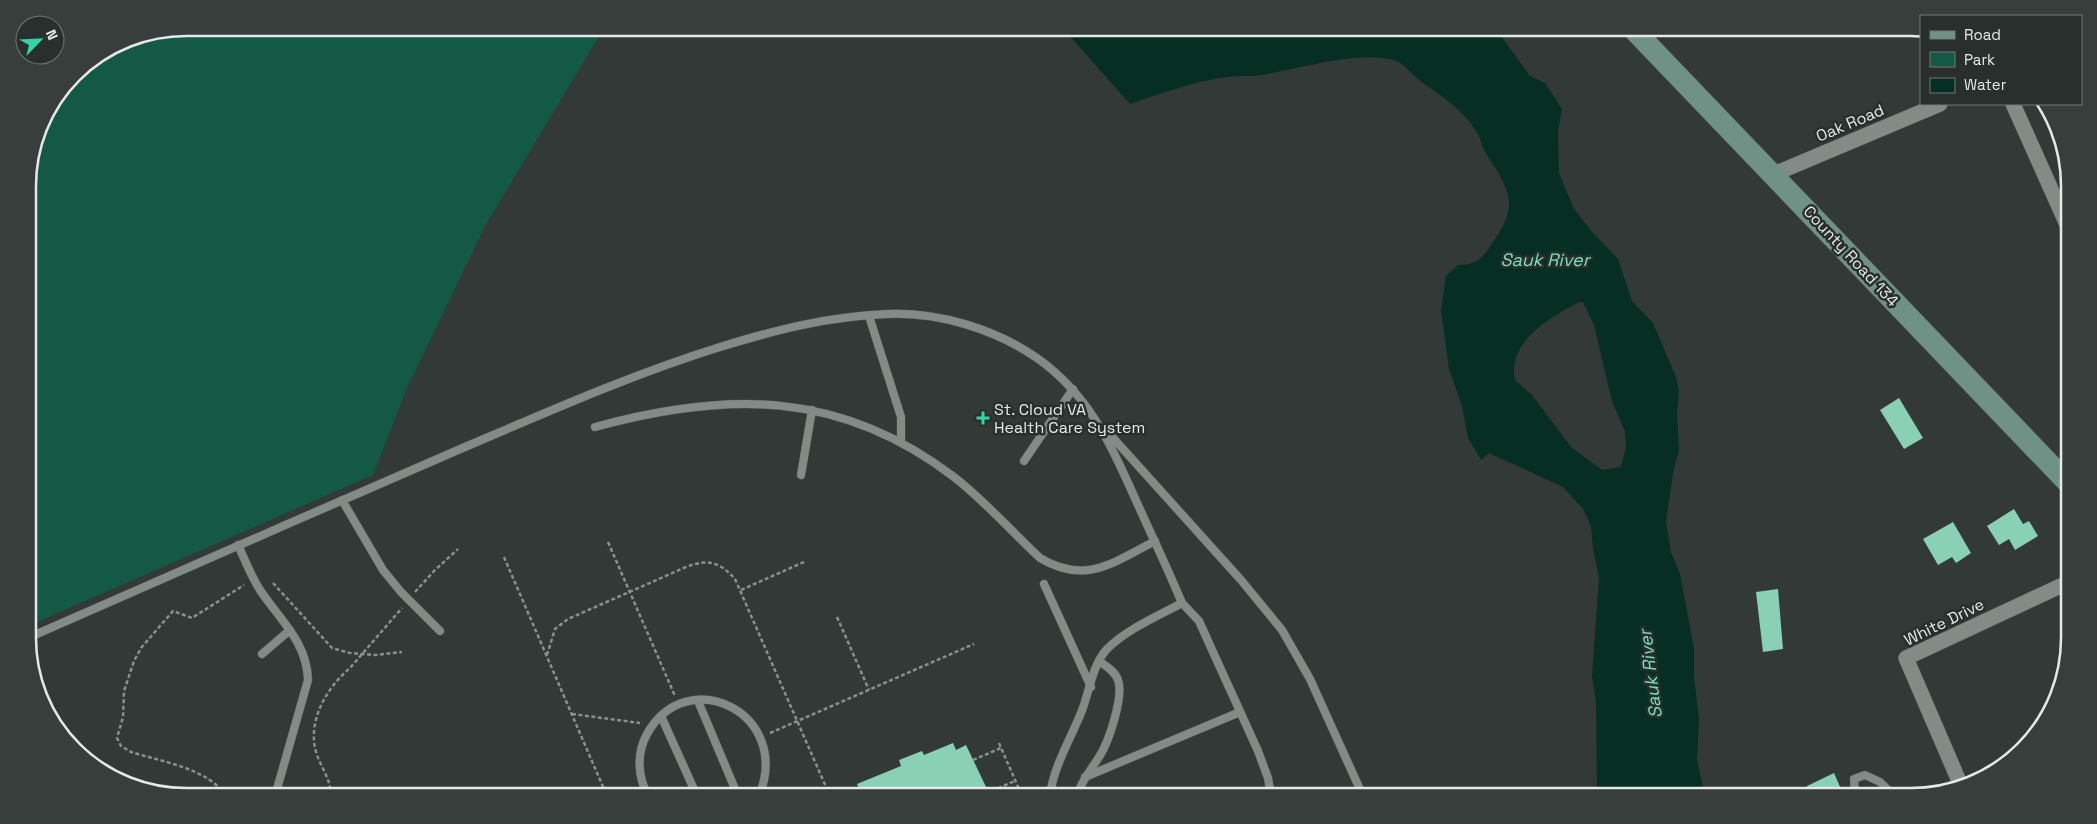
<svg xmlns="http://www.w3.org/2000/svg" width="2097" height="824" font-family="'Space Grotesk',sans-serif">
<rect width="100%" height="100%" fill="#333937"/>
<path fill="#135945" d="M187,28h417l-119,198 -78,162 -34,87 -343,150 -2,-449 16,-60 37,-49 45,-27z"/>
<path fill="#062e22" fill-rule="evenodd" d="M1045,28h204l22,2 24,-2h200l35,48 15,7 17,26 -4,22 1,42 15,36 19,24 25,26 14,42 21,22 23,54 3,14 -2,22 2,37 -6,23 -7,49 5,30 9,22 14,75v28l5,42 -2,41 8,36h-108l-1,-94 -4,-26 7,-98 -6,-30 -2,-22 -8,-17 -20,-22 -74,-34 -8,7 -13,-22 -6,-32 -13,-37 -8,-59 5,-34 12,-11c19,0 25,-7 35,-23 8,-11 17,-26 16,-41 -2,-18 -16,-36 -25,-51 -2,-4 -3,-9 -5,-14 -14,-25 -35,-38 -57,-54 -8,-5 -17,-18 -26,-21 -33,-12 -99,8 -134,14 -11,2 -23,0 -34,2 -34,4 -66,16 -98,27l-62,-70zM1579,302h4l11,23 18,76 13,31 1,15 -5,20 -19,3 -31,-23 -39,-52 -17,-15c-8,-39 35,-62 64,-78z"/>
<g fill="#89d0b6">
<path d="M1899,398l24,40 -19,11 -24,-39z"/>
<path d="M2014,509l9,15 6,-3 9,15 -23,14 -6,-11 -10,6 -12,-19z"/>
<path d="M1953,522l18,31 -15,10 -4,-6 -14,8 -15,-26z"/>
<path d="M1778,589l5,60 -20,3 -7,-60z"/>
<path d="M953,743l3,7 10,-5 22,46 -12,5h-63l-4,-9 -23,9h-24l-5,-12 44,-18 -2,-6 23,-9 2,4z"/>
<path d="M1834,773l10,23h-33l-4,-10z"/>
</g>
<g fill="none" stroke-linecap="round" stroke-linejoin="round">
<g stroke="#4f5552" stroke-width="9">
<g id="lane">
<path d="M869,316l32,101v25"/>
<path d="M595,427c133,-36 245,-37 359,50 31,24 57,54 86,81 45,27 73,5 115,-17"/>
<path d="M1105,429l136,151 41,50 28,49 53,117"/>
<path d="M1024,461l49,-72"/>
<path d="M801,475l11,-65"/>
<path d="M342,500l41,70 18,22 39,39"/>
<path d="M238,545c7,15 13,31 22,45 20,30 47,52 48,90l-33,116"/>
<path d="M1044,584l47,103"/>
<path d="M30,637c143,-63 285,-125 428,-187 87,-37 172,-75 262,-103 55,-17 110,-31 168,-33 51,-2 107,15 149,44 51,36 72,83 97,138 16,36 33,71 48,107l17,18 9,20 50,110 10,27 3,18"/>
<path d="M262,654l28,-24"/>
<path d="M698,701l40,95"/>
<path d="M661,716l36,80"/>
<path d="M1085,777l155,-65"/>
<path d="M1932,794l28,-12"/>
<path d="M648,796c-10,-19 -12,-42 -1,-62 40,-72 146,-21 112,62"/>
<path d="M1050,796c3,-28 20,-56 31,-83 8,-19 11,-48 26,-64 20,-20 51,-33 75,-46"/>
<path d="M1077,796c4,-15 14,-26 22,-39 10,-15 25,-61 19,-77 -3,-9 -12,-14 -19,-19"/>
<path d="M1855,796l-1,-17 11,-4 15,7 14,14"/>
</g>
</g>
<g stroke="#4f5552" stroke-width="16">
<g id="street">
<path d="M2013,104l55,123"/>
<path d="M1774,174l166,-70"/>
<path d="M1962,788l-56,-130 163,-76"/>
</g>
</g>
<g stroke="#4f5552" stroke-width="22">
<path id="secondary" d="M1632,28l437,456"/>
</g>
<g stroke="#8b908e" stroke-width="2.5" stroke-dasharray="4 2.5" stroke-linecap="butt">
<path d="M608,542l67,154"/>
<path d="M504,557l103,239"/>
<path d="M273,583l59,65 18,5 25,2 27,-3"/>
<path d="M741,590l63,-28"/>
<path d="M415,592l19,-21 24,-22"/>
<path d="M837,617l32,73"/>
<path d="M547,655l8,-26 13,-10 118,-52c21,-8 33,-6 49,12l95,217"/>
<path d="M572,714l68,9"/>
<path d="M770,733l204,-89"/>
<path d="M999,743l23,53"/>
<path d="M973,760l28,-12"/>
<path d="M225,796c-14,-27 -66,-35 -94,-44l-10,-6 -4,-8 6,-21 1,-26 10,-30 7,-13 32,-37 19,7 52,-33"/>
<path d="M330,796c2,-13 -6,-24 -11,-36 -15,-33 5,-70 31,-92l52,-60"/>
<path d="M980,796l35,-15"/>
</g>
<use href="#lane" stroke="#838b87" stroke-width="8"/>
<use href="#street" stroke="#838b87" stroke-width="15"/>
<use href="#secondary" stroke="#709186" stroke-width="21"/>
</g>
<path fill="#34d4a8" stroke="#292f2d" stroke-width="2" d="M980.5 410.5h5v5h5v5h-5v5h-5v-5h-5v-5h5z"/>
<g text-anchor="middle" dominant-baseline="central" stroke-width="5" stroke-linejoin="round" paint-order="stroke">
<g font-size="16" fill="#e5e9e7" stroke="#292f2d">
<text transform="translate(1850 123) rotate(-23)">Oak Road</text>
<text transform="translate(1851 256) rotate(47)">County Road 134</text>
<text transform="translate(1944 622) rotate(-26)">White Drive</text>
</g>
<g font-size="16" fill="#e5e9e7" stroke="#292f2d" text-anchor="start">
<text x="994" y="409">St. Cloud VA<tspan x="994" dy="18">Health Care System</tspan></text>
</g>
<g font-size="18" font-style="italic" fill="#77e0bc" stroke="#292f2d">
<text x="1545" y="259">Sauk River</text>
<text transform="translate(1650 674) rotate(-97)">Sauk River</text>
</g>
</g>
<path d="M0 0H2097V824H0ZM186 36H1911A150 150 0 0 1 2061 186V638A150 150 0 0 1 1911 788H186A150 150 0 0 1 36 638V186A150 150 0 0 1 186 36Z" fill="#383e3c" fill-rule="evenodd"/>
<path fill="none" stroke="#e5e9e7" stroke-width="2.5" d="M186 36H1911A150 150 0 0 1 2061 186V638A150 150 0 0 1 1911 788H186A150 150 0 0 1 36 638V186A150 150 0 0 1 186 36Z"/>
<rect x="1920" y="15" width="162" height="90" fill="#292f2d" stroke="#747977"/>
<rect x="1930" y="31" width="25" height="8" fill="#709186" stroke="#747977"/>
<text x="1964" y="40" font-size="15" fill="#e5e9e7">Road</text>
<rect x="1930" y="52" width="25" height="15" fill="#135945" stroke="#747977"/>
<text x="1964" y="65" font-size="15" fill="#e5e9e7">Park</text>
<rect x="1930" y="78" width="25" height="15" fill="#062e22" stroke="#747977"/>
<text x="1964" y="90" font-size="15" fill="#e5e9e7">Water</text>
<g transform="translate(40 40) rotate(66)"><circle r="24" fill="#292f2d" stroke="#747977"/>
<path d="M0-4L9 19L0 12L-9 19Z" fill="#34d4a8"/>
<text y="-8" font-size="14" font-weight="bold" text-anchor="middle" fill="#e5e9e7">N</text>
</g>
</svg>
